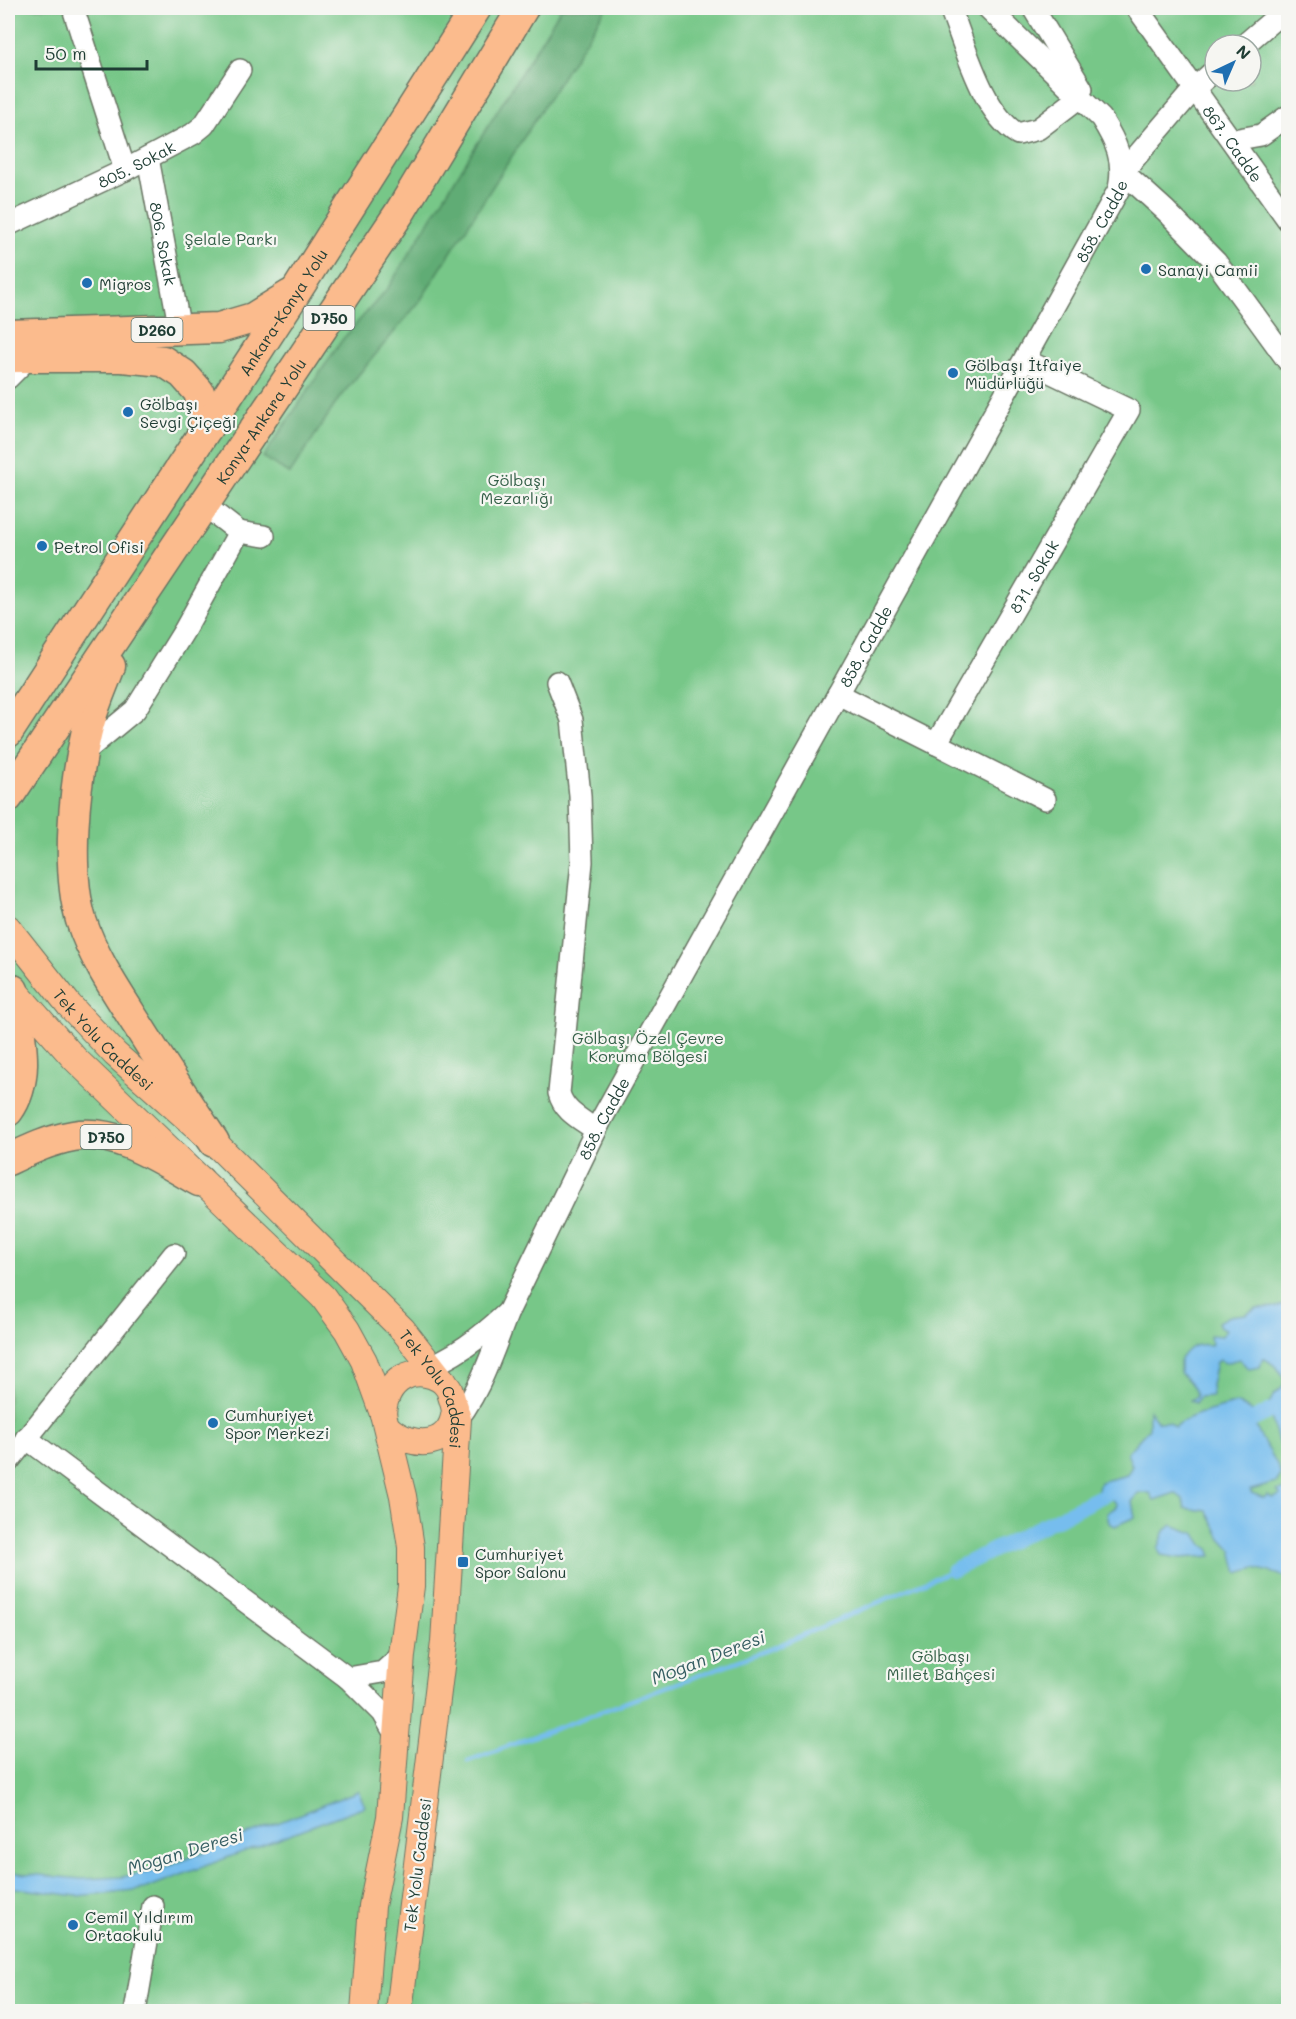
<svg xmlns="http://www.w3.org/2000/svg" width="1296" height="2019" font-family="Mali,sans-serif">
<rect width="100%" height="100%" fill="#f6f6f2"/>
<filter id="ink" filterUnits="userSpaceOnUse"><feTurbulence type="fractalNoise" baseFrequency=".0167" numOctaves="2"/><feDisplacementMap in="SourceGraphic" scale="12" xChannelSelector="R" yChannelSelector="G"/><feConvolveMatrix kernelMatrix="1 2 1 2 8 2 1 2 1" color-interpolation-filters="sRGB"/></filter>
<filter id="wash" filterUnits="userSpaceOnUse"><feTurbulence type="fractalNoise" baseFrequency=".008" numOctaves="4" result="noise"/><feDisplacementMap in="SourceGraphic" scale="24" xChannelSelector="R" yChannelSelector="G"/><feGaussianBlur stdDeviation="1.35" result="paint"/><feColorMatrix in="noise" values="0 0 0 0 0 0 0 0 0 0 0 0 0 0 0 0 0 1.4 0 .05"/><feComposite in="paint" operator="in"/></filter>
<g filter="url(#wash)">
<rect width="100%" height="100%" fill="#f2daba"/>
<path fill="#77c788" stroke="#4b825e" stroke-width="1.5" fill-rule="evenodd" d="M8,8h1280v2003h-1280zM1215,45h36v36h-36z"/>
<path fill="#61ac74" stroke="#407454" stroke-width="1.5" d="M561,8h45l-186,293 -80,96 -50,77 -27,-17 79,-117 46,-52z"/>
<g fill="#76bdee" stroke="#4a7d91" stroke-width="1.5">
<path d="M1288,1304v154l-10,-16 -10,-36 6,-12c22,-11 4,-28 -11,-36l-3,9 -11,2 -10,-10 -14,4 -5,-3 -4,2 -5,23 1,11 -13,1 -4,6 -5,-3 6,-3c0,-10 -9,-18 -16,-24v-14c9,-13 16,-16 31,-14l-1,-10 12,1 4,-6 -6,-2 -2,-6 11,-6 17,-2 10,-6 20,-1z"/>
<path d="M1236,1403l17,9c1,25 22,40 28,63l-5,8 -25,7 1,3 12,5 3,-3 6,3 8,-3 -4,-4 11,-2v88l-33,-9 -17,5 -6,-23 -11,-12 -14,-27 -22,-3 -2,-9 -8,-6 -21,7 -4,-7h-12l-6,9 3,15 -20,9 -6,-3 -2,-10 9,-6 1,-3 -6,-5 -11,3 -4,-6 4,-14 27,-7 5,-9 -5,-13 22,-25v-18l9,12h10l7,5c18,-15 40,-16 61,-24z"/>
<path d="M1172,1525l24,9 7,11 6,4 3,7 -32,2 -19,-3 -3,-6 7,-18z"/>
<path d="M358,1791l7,15 -221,83 -67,7 -69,-9v-15l73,7 41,-2 37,-7z"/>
</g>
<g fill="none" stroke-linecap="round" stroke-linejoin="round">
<path stroke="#76bdee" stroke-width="4.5" d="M468,1761l307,-114 178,-77"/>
<g stroke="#76bdee" stroke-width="15">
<path d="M1235,1429l53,-27"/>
<path d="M953,1570l161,-80"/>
</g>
</g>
</g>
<g filter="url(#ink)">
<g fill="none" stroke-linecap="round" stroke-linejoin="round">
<g stroke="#697463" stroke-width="24">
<g id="minor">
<path d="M73,8l52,162"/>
<path d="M950,8c15,37 33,106 68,126l20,-5 42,-32"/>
<path d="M1033,8l49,81"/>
<path id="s1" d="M1137,8l151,212"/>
<path d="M1244,45l43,-37"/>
<path d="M1215,70l-20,18 -72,84 43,39 50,51 72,99"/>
<path d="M1233,140l28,-5 27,-19"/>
<path id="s2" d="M148,158l32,172"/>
<path id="s3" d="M8,225l117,-55 68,-36 11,-9 36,-55"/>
<path d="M8,378l25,-25"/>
<path d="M239,532l25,4"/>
<path d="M557,682l15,38 8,75 2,67 -23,231c5,19 22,26 37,37"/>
<path d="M838,694l207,105"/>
<path id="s4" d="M936,744l193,-334 -104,-50"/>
<path d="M83,753l52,-43 49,-79 55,-99 -35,-27"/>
<path id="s5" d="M508,1312l92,-190 519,-933c6,-29 -3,-47 -18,-71l-113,-110"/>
<path d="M418,1371c35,-12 63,-34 90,-59 -14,35 -30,88 -57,114"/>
<path d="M26,1438l322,240"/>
<path d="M8,1462l166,-208"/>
<path d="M396,1736l-13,-23 -35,-35 35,-6 19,-17"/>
<path d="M135,2012l18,-106"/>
</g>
</g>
<g stroke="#697463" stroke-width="28">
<g id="major">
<path id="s6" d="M8,928l61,77 46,49 99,88 189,188 46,59 9,30 -14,223 -45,370"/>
<path d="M10,986l65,73 248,238 24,33 17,31 19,53 20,82 8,51v39l-9,69 -12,162 -18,89 -8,106"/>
<path d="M383,1414c2,-35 32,-52 61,-32"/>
<path d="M388,1428c24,22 66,21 67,-21"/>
</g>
</g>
<g stroke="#697463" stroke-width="33">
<g id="highway">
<path d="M8,335l211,-7 34,-10 37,-23"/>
<path d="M8,357h114l41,4 20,13 16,18 8,36"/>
<path d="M110,666c-8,22 -19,45 -24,69 -12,52 -20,134 -5,185 12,37 35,71 56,104 25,40 51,79 77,118"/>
<path id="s7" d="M8,732l289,-442 179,-282"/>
<path id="s8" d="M8,797l392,-585 123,-204"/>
<path d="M8,1111c25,-34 10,-83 5,-121"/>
<path d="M8,1160c21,-10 42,-20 65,-24 45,-8 89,25 126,45"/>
</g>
</g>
<use href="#minor" stroke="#fff" stroke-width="21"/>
<use href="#major" stroke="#fbbb8d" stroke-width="26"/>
<use href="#highway" stroke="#fbbb8d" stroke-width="30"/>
</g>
</g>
<g fill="#1f6fb2" stroke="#f6f6f2" stroke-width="2">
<circle cx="1146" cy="269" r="6"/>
<circle cx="87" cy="283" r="6"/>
<circle cx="953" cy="373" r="6"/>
<circle cx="128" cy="412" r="6"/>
<circle cx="42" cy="546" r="6"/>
<circle cx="213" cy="1423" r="6"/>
<rect x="457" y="1556" width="12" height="12" rx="3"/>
<circle cx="73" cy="1925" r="6"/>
</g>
<g text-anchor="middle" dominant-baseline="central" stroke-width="4.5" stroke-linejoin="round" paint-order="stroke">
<g fill="#f6f6f2" stroke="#60746d" stroke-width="1.5">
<rect x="303.5" y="306" width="51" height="24" rx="4.5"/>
<rect x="131.5" y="318" width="51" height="24" rx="4.5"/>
<rect x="80.5" y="1125" width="51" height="24" rx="4.5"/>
</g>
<g font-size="15" font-weight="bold" fill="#1f3d34">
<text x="329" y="318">D750</text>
<text x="157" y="330">D260</text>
<text x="106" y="1137">D750</text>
</g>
<g font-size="16" fill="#1f3d34" stroke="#f6f6f2">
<text stroke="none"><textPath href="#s1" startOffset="166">867. Cadde</textPath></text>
<text stroke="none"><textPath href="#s3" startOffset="142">805. Sokak</textPath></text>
<text stroke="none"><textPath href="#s5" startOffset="1242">858. Cadde</textPath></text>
<text stroke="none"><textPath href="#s2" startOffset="87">806. Sokak</textPath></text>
<text stroke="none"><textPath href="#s7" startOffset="502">Ankara-Konya Yolu</textPath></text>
<text stroke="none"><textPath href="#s8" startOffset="453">Konya-Ankara Yolu</textPath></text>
<text stroke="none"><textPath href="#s4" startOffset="194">871. Sokak</textPath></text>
<text stroke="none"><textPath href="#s5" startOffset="756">858. Cadde</textPath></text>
<text stroke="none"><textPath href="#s6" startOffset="147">Tek Yolu Caddesi</textPath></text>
<text stroke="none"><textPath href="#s5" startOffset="216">858. Cadde</textPath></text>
<text stroke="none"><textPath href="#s6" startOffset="633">Tek Yolu Caddesi</textPath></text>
<text transform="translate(417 1865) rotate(-83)">Tek Yolu Caddesi</text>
</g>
<g font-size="16" fill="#356049" stroke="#f6f6f2">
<text x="231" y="238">Şelale Parkı</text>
<text x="517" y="479">Gölbaşı<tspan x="517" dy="18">Mezarlığı</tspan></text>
<text x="648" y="1037">Gölbaşı Özel Çevre<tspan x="648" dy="18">Koruma Bölgesi</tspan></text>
<text x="941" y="1655">Gölbaşı<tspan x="941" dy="18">Millet Bahçesi</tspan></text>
</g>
<g font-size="16" fill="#1f3d34" stroke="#f6f6f2" text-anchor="start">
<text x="1158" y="269">Sanayi Camii</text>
<text x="99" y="283">Migros</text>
<text x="965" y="364">Gölbaşı İtfaiye<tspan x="965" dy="18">Müdürlüğü</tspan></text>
<text x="140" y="403">Gölbaşı<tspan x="140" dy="18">Sevgi Çiçeği</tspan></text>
<text x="54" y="546">Petrol Ofisi</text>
<text x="225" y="1414">Cumhuriyet<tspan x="225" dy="18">Spor Merkezi</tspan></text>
<text x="475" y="1553">Cumhuriyet<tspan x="475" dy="18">Spor Salonu</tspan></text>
<text x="85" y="1916">Cemil Yıldırım<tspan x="85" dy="18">Ortaokulu</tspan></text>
</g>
<g font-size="18" font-style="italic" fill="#355d62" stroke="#f6f6f2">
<text transform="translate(708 1657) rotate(-21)">Mogan Deresi</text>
<text transform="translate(185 1851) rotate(-17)">Mogan Deresi</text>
</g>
</g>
<rect width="1296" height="2019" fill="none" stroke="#f6f6f2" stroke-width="30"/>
<g transform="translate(1233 63) rotate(44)"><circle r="28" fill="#f6f6f2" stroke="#a0aca6" stroke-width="1.5"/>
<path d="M0-4.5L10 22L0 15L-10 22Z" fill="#1f6fb2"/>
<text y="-9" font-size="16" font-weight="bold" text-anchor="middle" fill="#1f3d34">N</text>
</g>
<path d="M36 60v9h111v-9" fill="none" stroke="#1f3d34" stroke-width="3"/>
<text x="45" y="60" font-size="18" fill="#1f3d34" stroke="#f6f6f2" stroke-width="4.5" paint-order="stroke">50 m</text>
</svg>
